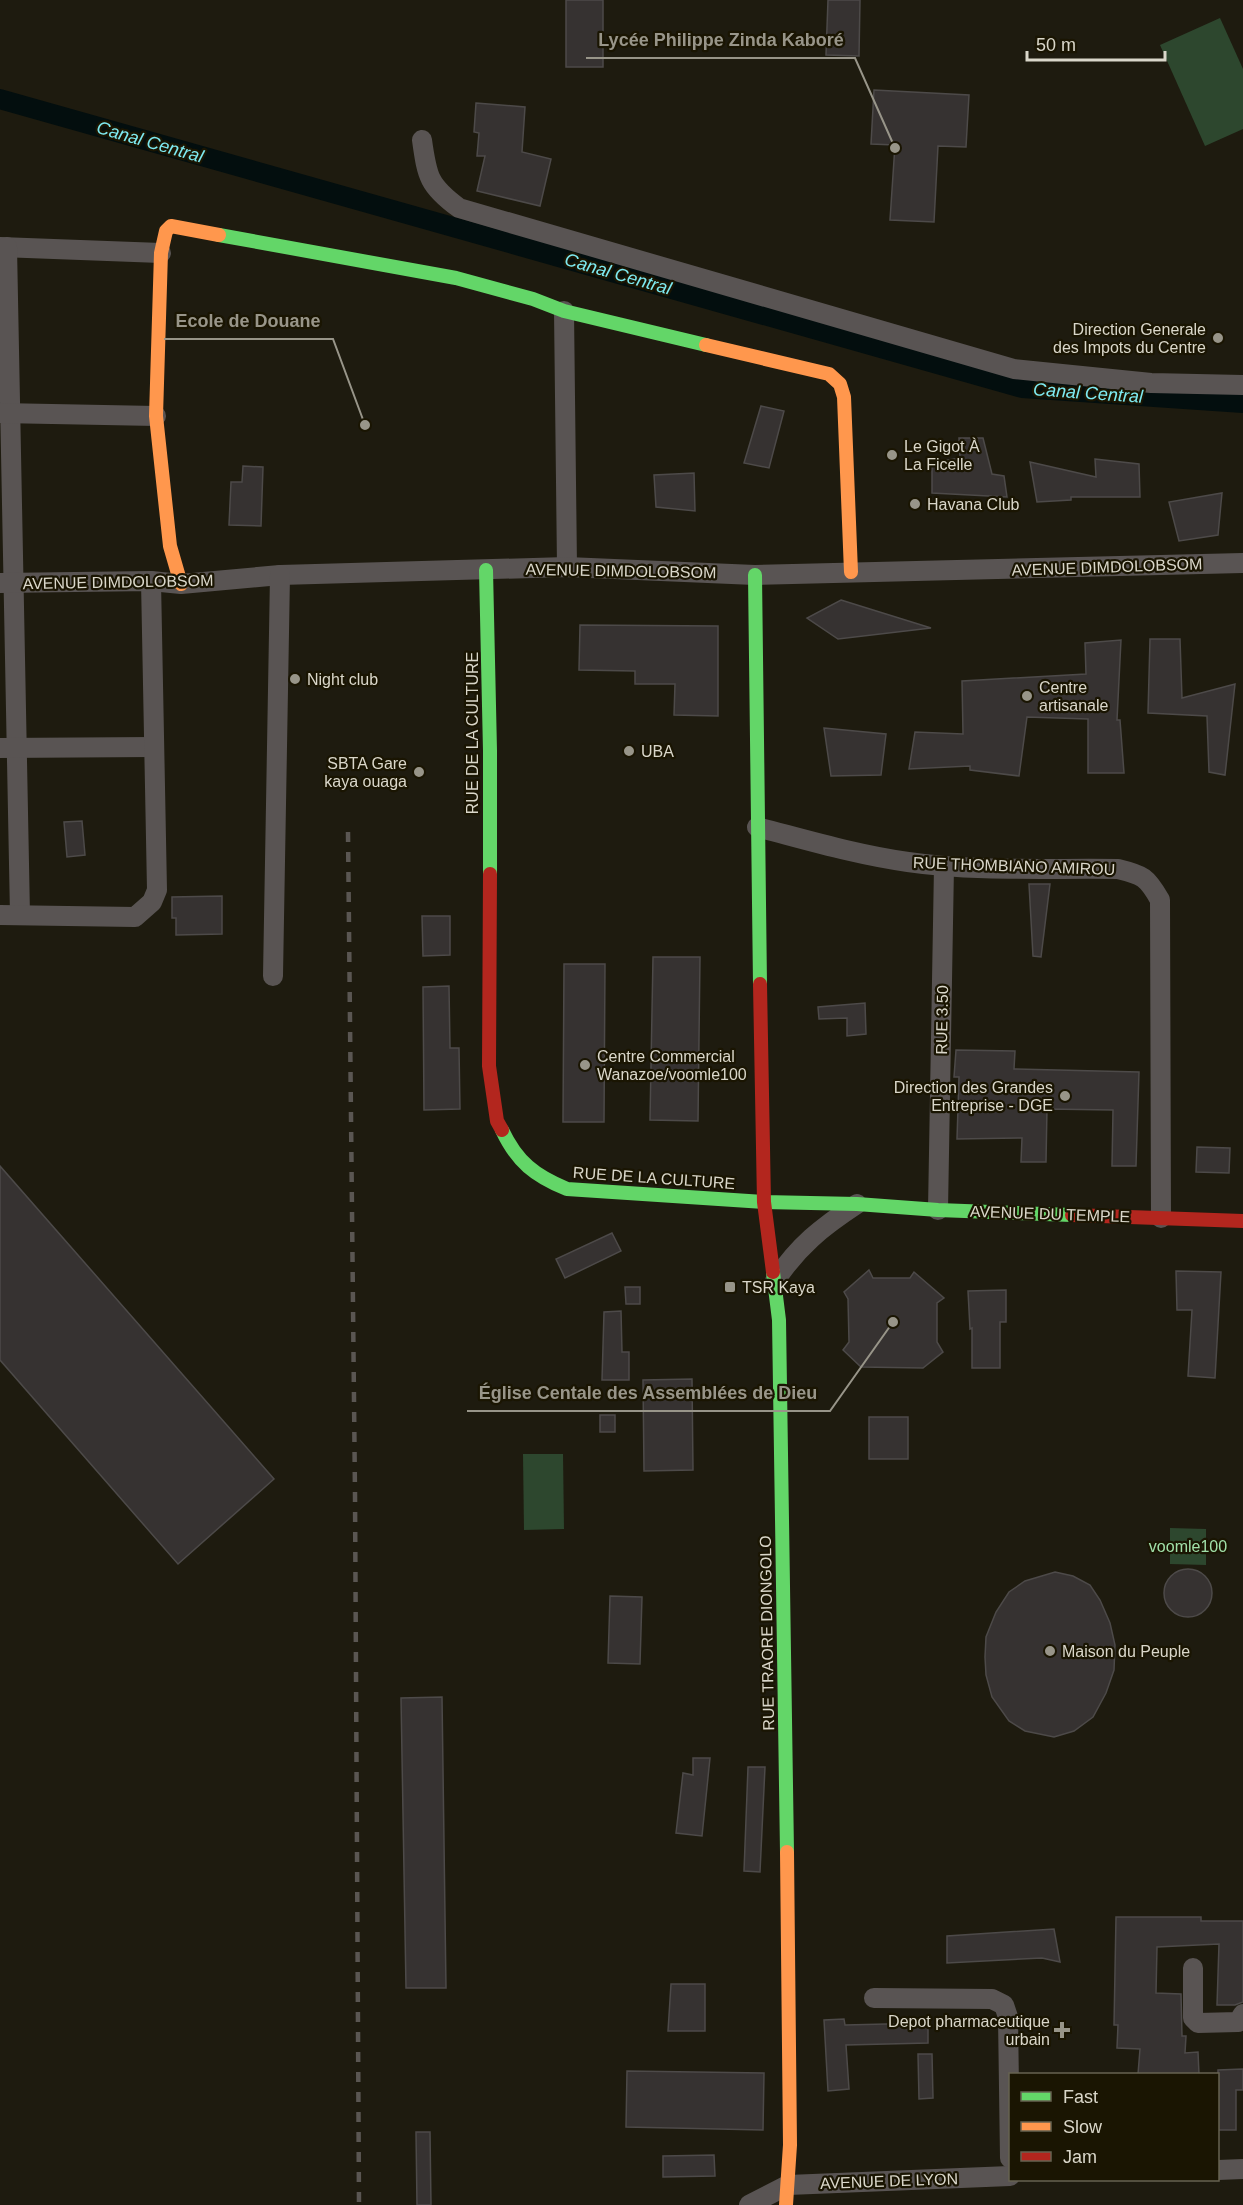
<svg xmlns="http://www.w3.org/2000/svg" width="1243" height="2205" font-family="Helvetica,sans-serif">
<rect width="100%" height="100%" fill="#1e1b0f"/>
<g fill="#2d472e">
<path d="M1220,18l23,51v60l-38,17 -45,-101z"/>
<path d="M523,1454h40l1,75 -40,1z"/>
<path d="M1170,1528l36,1v36l-36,-1z"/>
</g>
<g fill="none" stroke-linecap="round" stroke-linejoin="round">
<path stroke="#030e0e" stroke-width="20" d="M0,99l1022,289 221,15"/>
</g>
<g fill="#363231" stroke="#4d4a49" stroke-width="1.5">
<rect x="566" y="0" width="37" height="67"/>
<path d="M828,0h32l-1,56 -33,-1z"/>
<path d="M874,90l95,5 -3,52 -28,-1 -4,76 -44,-2 5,-75 -24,-1z"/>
<path d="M476,103l49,4 -3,45 29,7 -11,47 -63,-15 8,-35h-8l2,-23 -5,-1z"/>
<path d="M761,406l23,5 -15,57 -25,-5z"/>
<path d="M959,438h24l9,36 12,2 3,21 -75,-4v-30l28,-5z"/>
<path d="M1095,459l44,5 1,33h-69v3l-34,2 -7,-40 66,15z"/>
<path d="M243,466l20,1 -2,59 -32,-1 2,-43h11z"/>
<path d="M694,473l1,38 -39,-4 -2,-32z"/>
<path d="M1222,493l-4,42 -39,6 -10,-39z"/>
<path d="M841,600l90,28 -93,11 -31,-21z"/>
<path d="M580,625l138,1v90l-44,-1 1,-31h-40v-13l-56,-1z"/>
<path d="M1150,639h30l2,59 53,-14 -10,91 -16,-3 -2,-56 -59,-3z"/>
<path d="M1121,640l-4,80h3l4,53h-36v-54l-61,-2 -8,59 -49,-6v-4l-61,3 6,-37 48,2 -1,-53 124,-7 -1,-31z"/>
<path d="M824,728l62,6 -5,41 -50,1z"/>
<path d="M82,821l3,34 -18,2 -3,-35z"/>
<path d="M1029,884h21l-9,73 -8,-1z"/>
<path d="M222,896v38l-46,1v-17h-4v-21z"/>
<path d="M422,916h28v39l-27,1z"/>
<path d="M653,957h47l-2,164 -48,-1z"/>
<path d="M564,964h41l-1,158h-41z"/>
<path d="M449,986l1,62h9l1,61 -36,1 -1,-123z"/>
<path d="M865,1003l1,31 -19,2v-18l-28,1 -1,-12z"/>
<path d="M956,1050l59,1 -1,18 125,3 -3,94h-24l1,-56 -66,-1 -1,53h-25l1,-24 -65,1 2,-62h-5z"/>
<path d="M1197,1147l33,1 -1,25 -33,-1z"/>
<path d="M0,1166l274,313 -96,85 -178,-204z"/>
<path d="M612,1233l9,18 -56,27 -9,-19z"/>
<path d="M869,1270l4,8h37l4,-6 30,26 -7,5v39l6,10 -20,16 -62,-1 -18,-17 6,-8 -1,-43 -4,-7z"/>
<path d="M1176,1271l45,1 -6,106 -27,-2 4,-66h-15z"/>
<path d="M625,1287h15v17h-14z"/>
<path d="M1006,1290v32h-6v46h-28v-40l-2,1 -2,-38z"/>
<path d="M621,1311l1,41h7v28h-27l2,-68z"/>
<path d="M692,1379l1,91 -49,1 -1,-91z"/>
<rect x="600" y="1415" width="15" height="17"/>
<rect x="869" y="1417" width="39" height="42"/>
<circle cx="1188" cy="1593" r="24"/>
<path d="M1055,1572l18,4 17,9 10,15 10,23 5,22 -1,25 -8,23 -13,24 -19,14 -20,6 -29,-6 -16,-10 -17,-24 -6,-22 -1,-18 1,-20 10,-25 13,-20 16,-11z"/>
<path d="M610,1596l32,1 -2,67 -32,-1z"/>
<path d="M442,1697l4,291h-40l-5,-290z"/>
<path d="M693,1758h17l-8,78 -26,-3 7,-60 10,2z"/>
<path d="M748,1767h17l-5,105 -16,-1z"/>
<path d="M1116,1917h85v4h42v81l-8,3h-18l2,-61 -62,3 -1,46 25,1 1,42h4l-1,17 13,-1 1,22h-61l2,-25 -23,-1 1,-23h-4z"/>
<path d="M1054,1929l6,33 -18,-4 -95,5v-27z"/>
<path d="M671,1984h34v47h-37z"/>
<path d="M844,2019l1,6 83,-2v20l-82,2 3,44 -21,2 -4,-71z"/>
<path d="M918,2054h14l1,44 -14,1z"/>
<path d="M1243,2069v21h-7v40h-18v-60z"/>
<path d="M627,2071l137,2 -1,57 -137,-3z"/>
<path d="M416,2132h14l1,73h-14z"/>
<path d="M714,2155l1,21 -52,1v-21z"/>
</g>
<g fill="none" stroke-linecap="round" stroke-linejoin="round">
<g stroke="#595453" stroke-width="20">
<path d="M422,140c5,37 7,46 37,68l555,161 137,14 92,2"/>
<path d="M0,247l161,6"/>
<path d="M7,247c6,223 7,445 13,668"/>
<path d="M564,311l3,256"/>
<path d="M0,413l156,3"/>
<path d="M0,583l151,-2 30,3 99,-9 287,-8 188,8 488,-12"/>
<path d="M0,748l154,-1"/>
<path d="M757,827c50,13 100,28 151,35 69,10 140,6 210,7 25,6 29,8 42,31l1,318"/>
<path d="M0,915l135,2 17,-15 5,-12 -6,-309"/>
<path d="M273,976l7,-401"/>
<path d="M938,1210l6,-344"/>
<path d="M775,1281c23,-35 47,-54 82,-77"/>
<path d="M1193,1968v50l5,5 40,-1 5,-8"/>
<path d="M874,1998l118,1 12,6 4,12 2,141"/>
<path d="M1218,2170l25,-1"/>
<path d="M749,2205l39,-20 222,-9"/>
</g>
<g stroke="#63d668" stroke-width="14">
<path d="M219,235l237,43 77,21 31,12 142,34"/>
<path d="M486,570l4,181v123"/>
<path d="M755,575l5,409"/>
<path d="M502,1130c15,32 33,46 65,59l197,13 93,2 81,6 134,5"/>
<path d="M773,1272l6,48 8,532"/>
</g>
<g stroke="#ff974d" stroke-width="14">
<path d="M706,345l123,29 11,10 4,13 7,175"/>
<path d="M181,584l-11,-38 -14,-130 5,-163 5,-22 5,-5 48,9"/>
<path d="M786,2205l4,-60 -3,-293"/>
</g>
<g stroke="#b3261e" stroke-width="14">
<path d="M490,874l-1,192 8,55 5,9"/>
<path d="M760,984l4,218 9,70"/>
<path d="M1072,1215l171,6"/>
</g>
<path stroke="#5a5652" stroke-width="4.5" stroke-dasharray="10 10" stroke-linecap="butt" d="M348,832l7,662 4,711"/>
</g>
<g fill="#989589" stroke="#1a1502" stroke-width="2">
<circle cx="1218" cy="338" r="6"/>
<circle cx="892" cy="455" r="6"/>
<circle cx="915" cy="504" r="6"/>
<circle cx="295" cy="679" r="6"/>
<circle cx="1027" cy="696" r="6"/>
<circle cx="629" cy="751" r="6"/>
<circle cx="419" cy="772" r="6"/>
<circle cx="585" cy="1065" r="6"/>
<circle cx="1065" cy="1096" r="6"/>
<rect x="724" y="1281" width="12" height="12" rx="3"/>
<circle cx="1050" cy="1651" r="6"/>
<path d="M1059 2021h6v6h6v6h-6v6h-6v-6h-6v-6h6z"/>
</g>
<g text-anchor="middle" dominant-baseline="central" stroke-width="4.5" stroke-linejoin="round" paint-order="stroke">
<g font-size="16" fill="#dad7ca" stroke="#1a1502" text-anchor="start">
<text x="1206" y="329" text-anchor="end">Direction Generale<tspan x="1206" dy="18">des Impots du Centre</tspan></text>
<text x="904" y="446">Le Gigot À<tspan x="904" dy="18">La Ficelle</tspan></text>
<text x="927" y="504">Havana Club</text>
<text x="307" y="679">Night club</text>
<text x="1039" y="687">Centre<tspan x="1039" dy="18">artisanale</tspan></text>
<text x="641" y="751">UBA</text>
<text x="407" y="763" text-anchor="end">SBTA Gare<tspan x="407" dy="18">kaya ouaga</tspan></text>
<text x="597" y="1056">Centre Commercial<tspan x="597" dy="18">Wanazoe/voomle100</tspan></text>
<text x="1053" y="1087" text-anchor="end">Direction des Grandes<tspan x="1053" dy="18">Entreprise - DGE</tspan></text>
<text x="742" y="1287">TSR Kaya</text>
<text x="1062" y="1651">Maison du Peuple</text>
<text x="1050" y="2021" text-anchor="end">Depot pharmaceutique<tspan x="1050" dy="18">urbain</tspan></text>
</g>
<g font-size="16" fill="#dad7ca" stroke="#1a1502">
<text transform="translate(1107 567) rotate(-2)">AVENUE DIMDOLOBSOM</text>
<text transform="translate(621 571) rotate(1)">AVENUE DIMDOLOBSOM</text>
<text transform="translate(118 582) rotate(-1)">AVENUE DIMDOLOBSOM</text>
<text transform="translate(472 733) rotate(-90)">RUE DE LA CULTURE</text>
<text transform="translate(1014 866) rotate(2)">RUE THOMBIANO AMIROU</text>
<text transform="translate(942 1020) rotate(-89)">RUE 3.50</text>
<text transform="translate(654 1178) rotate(4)">RUE DE LA CULTURE</text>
<text transform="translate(1050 1214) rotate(2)">AVENUE DU TEMPLE</text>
<text transform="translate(767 1633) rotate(-91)">RUE TRAORE DIONGOLO</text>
<text transform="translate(889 2181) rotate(-2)">AVENUE DE LYON</text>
</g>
<g font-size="16" fill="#a1e0a9" stroke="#1a1502">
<text x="1188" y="1546">voomle100</text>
</g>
<g font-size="18" font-style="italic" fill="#7eeaf1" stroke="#1a1502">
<text transform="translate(150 142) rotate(16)">Canal Central</text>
<text transform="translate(618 274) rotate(16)">Canal Central</text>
<text transform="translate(1088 393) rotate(4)">Canal Central</text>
</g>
</g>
<path fill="none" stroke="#989589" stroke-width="2" d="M895 148L855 58H586M365 425L333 339H164M893 1322L830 1411H467"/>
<g fill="#989589" stroke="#1a1502" stroke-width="2">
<circle cx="895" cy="148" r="6"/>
<circle cx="365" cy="425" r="6"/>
<circle cx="893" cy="1322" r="6"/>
</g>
<g font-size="18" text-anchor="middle" font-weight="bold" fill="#989589" stroke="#1a1502" stroke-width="4.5" stroke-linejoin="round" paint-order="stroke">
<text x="721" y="46">Lycée Philippe Zinda Kaboré</text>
<text x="248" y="327">Ecole de Douane</text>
<text x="648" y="1399">Église Centale des Assemblées de Dieu</text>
</g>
<rect x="1009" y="2073" width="210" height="108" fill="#1a1502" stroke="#676352" stroke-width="1.5"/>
<rect x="1021" y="2092" width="30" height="9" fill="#63d668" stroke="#676352" stroke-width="1.5"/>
<text x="1063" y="2103" font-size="18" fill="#dad7ca">Fast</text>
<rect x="1021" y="2122" width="30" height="9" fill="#ff974d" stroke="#676352" stroke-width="1.5"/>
<text x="1063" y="2133" font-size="18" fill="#dad7ca">Slow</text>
<rect x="1021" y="2152" width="30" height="9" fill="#b3261e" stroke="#676352" stroke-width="1.5"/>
<text x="1063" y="2163" font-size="18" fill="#dad7ca">Jam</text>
<path d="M1027 51v9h138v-9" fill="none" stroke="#dad7ca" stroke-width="3"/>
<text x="1036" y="51" font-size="18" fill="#dad7ca" stroke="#1a1502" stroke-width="4.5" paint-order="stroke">50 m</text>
</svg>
